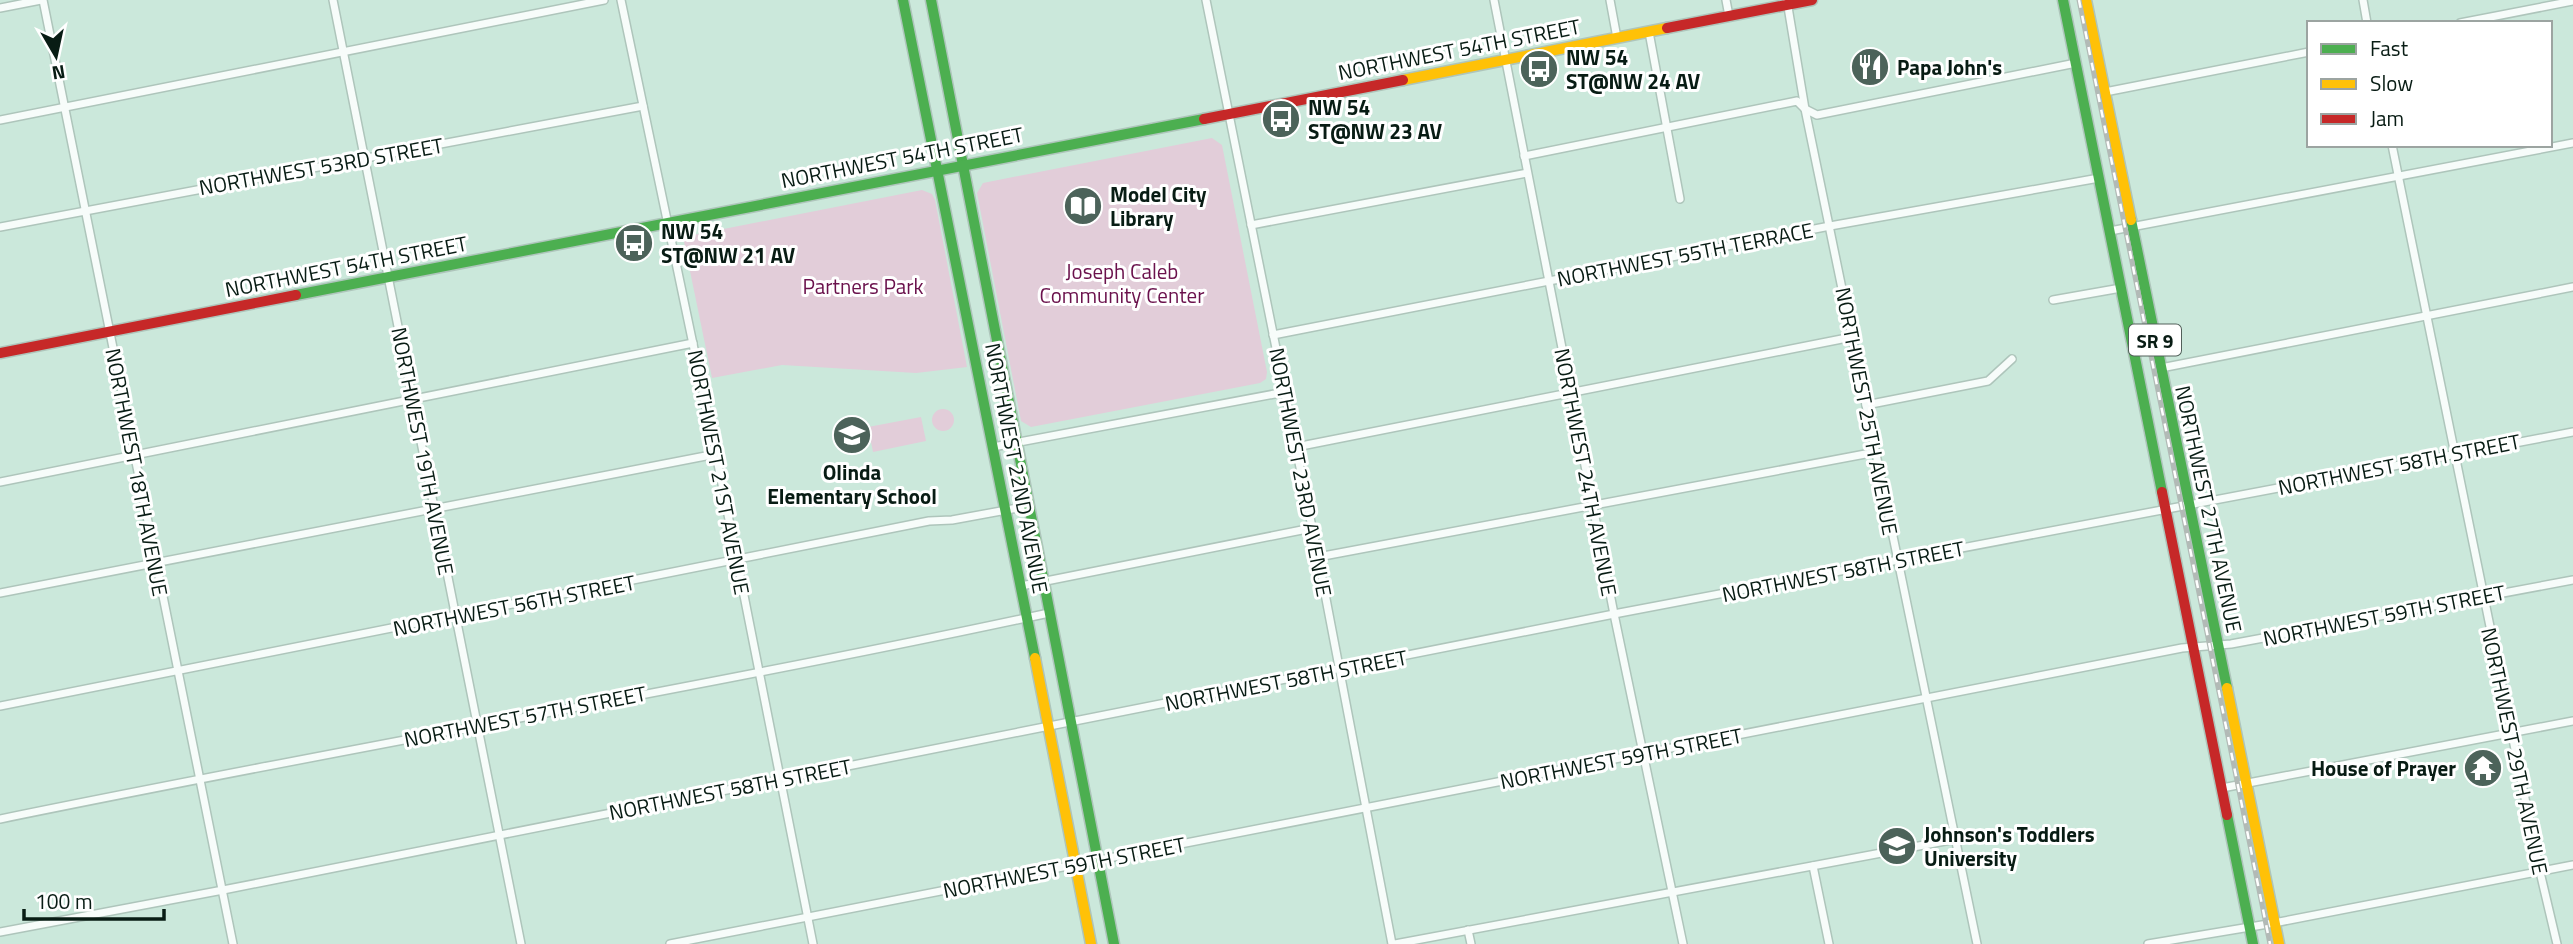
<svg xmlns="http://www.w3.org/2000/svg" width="2573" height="944" font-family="'Titillium Web',sans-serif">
<rect width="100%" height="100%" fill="#cbe8db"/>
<g fill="#e2cdd9">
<path d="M1212,138l10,7 45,227 -1,7 -6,4 -229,44 -10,-6 -44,-228 6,-10z"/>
<path d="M922,190l10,4 3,6 32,167 -51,6 -134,-8 -70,13 -29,-141z"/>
<circle cx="943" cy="420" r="11"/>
<path d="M921,417l5,24 -53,11 -5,-25z"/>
</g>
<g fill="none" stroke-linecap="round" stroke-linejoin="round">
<g stroke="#aec5bb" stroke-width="10">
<g id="street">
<path d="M43,0l190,944"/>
<path d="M333,0l188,944"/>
<path d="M621,0l95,454 97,490"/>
<path d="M1206,0l112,557 74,387"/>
<path d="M1494,0l120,614 69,330"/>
<path d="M1610,0l7,38"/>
<path d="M1726,0l3,16"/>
<path d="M2363,0l4,23"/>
<path d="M1787,1l18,108 172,835"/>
<path d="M0,8l41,-8"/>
<path d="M2460,23l113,-22"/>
<path d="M1649,32l31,167"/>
<path d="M2105,92l204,-40"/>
<path d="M0,120l604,-120"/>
<path d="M2392,145l148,727 17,72"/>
<path d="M1524,156l273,-55 8,8 12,6 259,-52"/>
<path d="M1251,225l276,-52"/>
<path d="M0,227l643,-121"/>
<path d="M2110,231l463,-88"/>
<path d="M2053,300l68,-12"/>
<path d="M1273,335l557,-109 269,-48"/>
<path d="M2161,368l412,-81"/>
<path d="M1866,405l122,-24 24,-22"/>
<path d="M993,447l292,-55"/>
<path d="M1296,447l556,-110"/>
<path d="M0,482l693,-139"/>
<path d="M1318,557l558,-105"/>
<path d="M1021,586l291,-58"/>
<path d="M0,593l716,-139"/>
<path d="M0,706l929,-185 23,-1 76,-14"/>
<path d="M2222,788l351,-67"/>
<path d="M0,819c349,-72 701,-131 1049,-206"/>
<path d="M1813,866l16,78"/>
<path d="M1468,930l3,14"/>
<path d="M0,932l223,-42 1391,-276 959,-182"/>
<path d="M670,944l1512,-296 49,-4 342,-64"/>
<path d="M1395,944l561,-105"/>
<path d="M2148,944l126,-21 299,-58"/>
</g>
</g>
<g stroke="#aec5bb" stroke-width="13">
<g id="fast">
<path d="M903,0l132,658"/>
<path d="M931,0l183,944"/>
<path d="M2063,0l99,492"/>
<path d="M2131,220l96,468"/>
<path d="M296,295l908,-176"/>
<path d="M2227,815l26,129"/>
</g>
</g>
<g stroke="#aec5bb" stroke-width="13">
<g id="slow">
<path d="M2086,0l45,220"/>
<path d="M1403,80l264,-52"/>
<path d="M1035,658l56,286"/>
<path d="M2227,688l52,256"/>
</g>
</g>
<g stroke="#aec5bb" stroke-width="13">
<g id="jam">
<path d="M1667,28l145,-28"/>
<path d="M1204,119l199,-39"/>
<path d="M0,353l296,-58"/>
<path d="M2162,492l65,323"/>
</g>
</g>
<use href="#street" stroke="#f7fcfa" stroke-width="7"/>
<use href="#fast" stroke="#4caf50" stroke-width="10"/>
<use href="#slow" stroke="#ffc107" stroke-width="10"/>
<use href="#jam" stroke="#c62828" stroke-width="10"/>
<g stroke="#b2bab6" stroke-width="5">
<path id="rail" d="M2079,0l191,944"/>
</g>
<use href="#rail" stroke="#fff" stroke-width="2.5" stroke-dasharray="8" stroke-linecap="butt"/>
</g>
<defs>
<g id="restaurant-disc" transform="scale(2.0125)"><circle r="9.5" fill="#4c635a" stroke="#fff"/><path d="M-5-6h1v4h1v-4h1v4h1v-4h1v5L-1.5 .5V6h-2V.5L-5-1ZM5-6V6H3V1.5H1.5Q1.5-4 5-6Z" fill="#fff"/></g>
<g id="bus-disc" transform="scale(2.0125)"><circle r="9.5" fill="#4c635a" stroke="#fff"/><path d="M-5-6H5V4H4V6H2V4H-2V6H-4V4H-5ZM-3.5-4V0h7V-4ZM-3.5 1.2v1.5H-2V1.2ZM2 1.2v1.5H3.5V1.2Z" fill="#fff"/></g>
<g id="library-disc" transform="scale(2.0125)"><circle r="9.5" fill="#4c635a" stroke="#fff"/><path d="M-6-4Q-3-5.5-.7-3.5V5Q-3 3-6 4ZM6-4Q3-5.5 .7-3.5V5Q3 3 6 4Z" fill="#fff"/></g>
<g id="school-disc" transform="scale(2.0125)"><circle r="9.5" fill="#4c635a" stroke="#fff"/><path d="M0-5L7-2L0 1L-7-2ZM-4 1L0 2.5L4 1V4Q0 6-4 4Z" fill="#fff"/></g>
<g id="temple-disc" transform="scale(2.0125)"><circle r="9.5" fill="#4c635a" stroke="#fff"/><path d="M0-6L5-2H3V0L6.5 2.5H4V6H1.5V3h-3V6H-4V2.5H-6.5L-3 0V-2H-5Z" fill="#fff"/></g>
</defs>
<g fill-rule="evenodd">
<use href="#restaurant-disc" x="1870" y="67"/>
<use href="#bus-disc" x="1539" y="69"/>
<use href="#bus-disc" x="1281" y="119"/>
<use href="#library-disc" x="1083" y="206"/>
<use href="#bus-disc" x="634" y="243"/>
<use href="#school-disc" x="852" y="435"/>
<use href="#temple-disc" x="2483" y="768"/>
<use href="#school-disc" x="1897" y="846"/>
</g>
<g text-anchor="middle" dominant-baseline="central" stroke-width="6" stroke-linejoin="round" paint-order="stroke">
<rect fill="#fff" stroke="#52605a" stroke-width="2" x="2129" y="324.5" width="52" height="31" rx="5"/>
<g font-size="19" font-weight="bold" fill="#081c14">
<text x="2155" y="340">SR 9</text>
</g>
<g font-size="21" fill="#081c14" stroke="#fff">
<text transform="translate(1459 49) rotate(-11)">NORTHWEST 54TH STREET</text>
<text transform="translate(902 157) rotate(-11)">NORTHWEST 54TH STREET</text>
<text transform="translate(321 166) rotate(-10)">NORTHWEST 53RD STREET</text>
<text transform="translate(1685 254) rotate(-11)">NORTHWEST 55TH TERRACE</text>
<text transform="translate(346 266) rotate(-11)">NORTHWEST 54TH STREET</text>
<text transform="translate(1867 411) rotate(79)">NORTHWEST 25TH AVENUE</text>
<text transform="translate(423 451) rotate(79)">NORTHWEST 19TH AVENUE</text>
<text transform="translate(2399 464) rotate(-11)">NORTHWEST 58TH STREET</text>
<text transform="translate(1017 468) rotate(79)">NORTHWEST 22ND AVENUE</text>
<text transform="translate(137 472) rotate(79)">NORTHWEST 18TH AVENUE</text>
<text transform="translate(719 472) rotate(79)">NORTHWEST 21ST AVENUE</text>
<text transform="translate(1301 472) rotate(79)">NORTHWEST 23RD AVENUE</text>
<text transform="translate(1586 472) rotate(79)">NORTHWEST 24TH AVENUE</text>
<text transform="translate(2209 509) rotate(78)">NORTHWEST 27TH AVENUE</text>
<text transform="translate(1843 571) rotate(-11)">NORTHWEST 58TH STREET</text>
<text transform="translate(514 605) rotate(-11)">NORTHWEST 56TH STREET</text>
<text transform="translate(2384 615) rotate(-11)">NORTHWEST 59TH STREET</text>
<text transform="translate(1286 680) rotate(-11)">NORTHWEST 58TH STREET</text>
<text transform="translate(525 716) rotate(-11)">NORTHWEST 57TH STREET</text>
<text transform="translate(2515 751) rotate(78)">NORTHWEST 29TH AVENUE</text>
<text transform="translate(1621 758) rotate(-11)">NORTHWEST 59TH STREET</text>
<text transform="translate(730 789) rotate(-11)">NORTHWEST 58TH STREET</text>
<text transform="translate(1064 867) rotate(-11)">NORTHWEST 59TH STREET</text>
</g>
<g font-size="21" font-weight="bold" fill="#081c14" stroke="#fff" text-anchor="start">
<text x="1566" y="57">NW 54<tspan x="1566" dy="24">ST@NW 24 AV</tspan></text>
<text x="1897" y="67">Papa John's</text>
<text x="1308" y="107">NW 54<tspan x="1308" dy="24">ST@NW 23 AV</tspan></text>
<text x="1110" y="194">Model City<tspan x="1110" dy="24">Library</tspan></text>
<text x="661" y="231">NW 54<tspan x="661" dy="24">ST@NW 21 AV</tspan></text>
<text x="852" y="472" text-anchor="middle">Olinda<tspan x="852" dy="24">Elementary School</tspan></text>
<text x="2456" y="768" text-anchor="end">House of Prayer</text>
<text x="1924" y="834">Johnson's Toddlers<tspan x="1924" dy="24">University</tspan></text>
</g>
<g font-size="21" fill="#6a114c" stroke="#fff">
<text x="1122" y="271">Joseph Caleb<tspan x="1122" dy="24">Community Center</tspan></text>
<text x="863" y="286">Partners Park</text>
</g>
</g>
<rect x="2307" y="21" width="245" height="126" fill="#ffffff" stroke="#9ca4a1" stroke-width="2"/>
<rect x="2321" y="44" width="35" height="10" fill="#4caf50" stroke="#9ca4a1" stroke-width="2"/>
<text x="2370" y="56" font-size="21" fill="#081c14">Fast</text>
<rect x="2321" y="79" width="35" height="10" fill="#ffc107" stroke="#9ca4a1" stroke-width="2"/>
<text x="2370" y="91" font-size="21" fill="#081c14">Slow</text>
<rect x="2321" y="114" width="35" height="10" fill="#c62828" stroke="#9ca4a1" stroke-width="2"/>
<text x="2370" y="126" font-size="21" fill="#081c14">Jam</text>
<g transform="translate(56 56) rotate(171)" stroke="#ffffff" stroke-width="5" paint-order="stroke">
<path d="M0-5L12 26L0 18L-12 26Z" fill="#081c14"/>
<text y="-10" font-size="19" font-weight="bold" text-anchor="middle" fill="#081c14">N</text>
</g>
<path d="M24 909v10h140v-10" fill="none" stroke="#081c14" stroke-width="3.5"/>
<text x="35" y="909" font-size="21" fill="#081c14" stroke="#ffffff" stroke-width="5" paint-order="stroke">100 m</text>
</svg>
